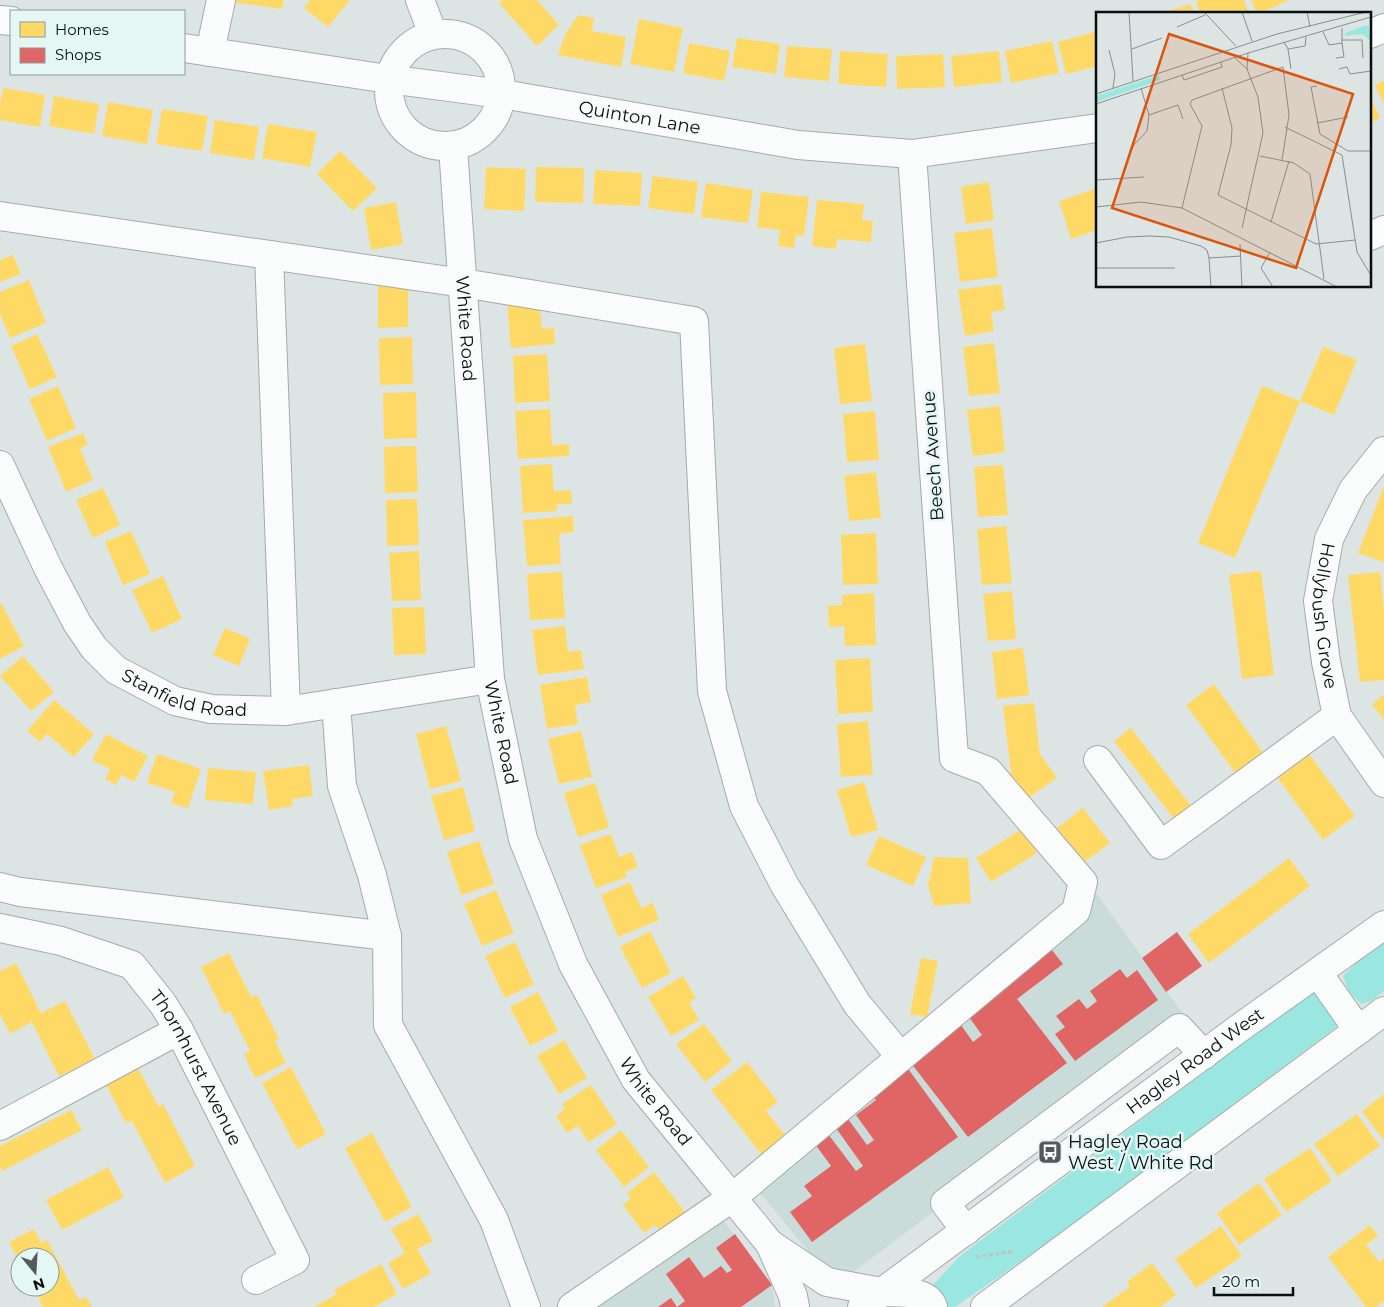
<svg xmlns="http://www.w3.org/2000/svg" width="1384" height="1307" font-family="Montserrat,sans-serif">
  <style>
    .built { fill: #cadcda }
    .green { fill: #99e7e0 }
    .homes { fill: #ffd966 }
    .shops { fill: #e06666 }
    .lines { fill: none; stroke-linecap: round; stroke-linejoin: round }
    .minor-casing { stroke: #a4abaa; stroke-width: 30 }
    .highway-casing { stroke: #a4abaa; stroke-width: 30 }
    .path { stroke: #c1c3c3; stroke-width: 3; stroke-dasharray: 4 2.5; stroke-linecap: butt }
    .minor { stroke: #fafbfb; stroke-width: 28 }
    .highway { stroke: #fafbfb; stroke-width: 28 }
    .labels { text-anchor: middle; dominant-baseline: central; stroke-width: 5; stroke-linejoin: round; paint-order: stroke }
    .street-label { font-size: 18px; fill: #090f0e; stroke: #e5f7f4 }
    .poi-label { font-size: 18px; fill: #090f0e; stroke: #e5f7f4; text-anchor: start }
    .inset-road { fill: none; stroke: #888f8e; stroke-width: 1 }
    .view { fill: #dd550c; fill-opacity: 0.15; stroke: #dd550c; stroke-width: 2.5 }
    .inset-edge { fill: none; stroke: #090f0e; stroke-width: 2.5 }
  </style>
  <rect width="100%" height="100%" fill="#dce5e4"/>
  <g class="built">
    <polygon points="1097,894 1188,1021 844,1279 828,1275 747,1177"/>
    <polygon points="711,1204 772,1285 775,1307 565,1307"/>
  </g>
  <g class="green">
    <polygon points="1384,940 1384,991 1371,1001 1361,1004 1349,992 1343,976 1365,954"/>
    <polygon points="1316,992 1338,1020 1335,1028 1064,1231 955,1307 949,1307 932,1286 960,1256 1273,1021"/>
  </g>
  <g class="homes">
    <polygon points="232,0 284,0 282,9 232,2"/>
    <polygon points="310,0 350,0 328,27 304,8"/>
    <polygon points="503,0 537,0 559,25 537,46 499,3"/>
    <polygon points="1200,0 1244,0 1249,14 1200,14 1196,2"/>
    <polygon points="1251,0 1289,0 1259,14 1257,14"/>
    <polygon points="1191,4 1194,14 1161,14 1161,13"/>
    <polygon points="578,15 594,18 592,31 626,37 621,67 558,55 565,35"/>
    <polygon points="639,19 683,28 674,72 630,64"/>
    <polygon points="1098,31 1098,66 1066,74 1058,42"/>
    <polygon points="737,38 780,44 776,74 732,67"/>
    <polygon points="1052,41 1059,73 1011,83 1005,51"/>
    <polygon points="689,43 730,51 724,81 683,73"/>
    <polygon points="787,46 832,49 829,81 784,77"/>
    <polygon points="840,51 888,54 886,87 838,84"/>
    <polygon points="999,51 1002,82 954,87 951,56"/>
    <polygon points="943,54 945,87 897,89 896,56"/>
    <polygon points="1384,81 1384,104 1375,85"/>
    <polygon points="3,88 45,95 40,127 0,120 0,104"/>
    <polygon points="54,96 99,104 94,134 49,126"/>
    <polygon points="1370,97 1380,118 1370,123"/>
    <polygon points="108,102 153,110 147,144 102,136"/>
    <polygon points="162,109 208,116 202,151 156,144"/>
    <polygon points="215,120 259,127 254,160 210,153"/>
    <polygon points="268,124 317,132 310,167 262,158"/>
    <polygon points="340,151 377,188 353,211 317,174"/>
    <polygon points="486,167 526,169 524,211 484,209"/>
    <polygon points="536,167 584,168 583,203 535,202"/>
    <polygon points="595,170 642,173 640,206 593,204"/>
    <polygon points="653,176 698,182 694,214 648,208"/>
    <polygon points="989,182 994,220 966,224 961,187"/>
    <polygon points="706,183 753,190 748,223 701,217"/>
    <polygon points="1098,188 1098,230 1071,239 1059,201"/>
    <polygon points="761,192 809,197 804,236 796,235 794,248 778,246 780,230 757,227"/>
    <polygon points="817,200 864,204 862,220 873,221 871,242 837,239 836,249 812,246"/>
    <polygon points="396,202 403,244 371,250 364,208"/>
    <polygon points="992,228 998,277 960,282 954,233"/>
    <polygon points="13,255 21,274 0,282 0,260"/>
    <polygon points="29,280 46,323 10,338 0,314 0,292"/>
    <polygon points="408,280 408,327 378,328 378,281"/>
    <polygon points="1001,284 1005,310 991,312 994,331 965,336 958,290"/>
    <polygon points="539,299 542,329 554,328 555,344 511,348 507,302"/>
    <polygon points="37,334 57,377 30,389 11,346"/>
    <polygon points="412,337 413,384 380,385 379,338"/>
    <polygon points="994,343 1000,393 969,396 963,347"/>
    <polygon points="865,344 872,401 840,404 834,348"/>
    <polygon points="1323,347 1357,360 1334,415 1300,401"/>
    <polygon points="547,354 550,401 515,403 513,356"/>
    <polygon points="58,386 76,428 47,441 29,399"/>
    <polygon points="1262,386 1300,401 1235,558 1198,543"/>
    <polygon points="416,392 417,438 384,439 383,393"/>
    <polygon points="1000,406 1005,452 973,456 967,410"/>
    <polygon points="550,409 552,445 569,444 569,456 518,459 515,411"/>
    <polygon points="875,411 879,460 847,462 843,414"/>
    <polygon points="83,433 88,445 80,448 93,480 66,492 48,447"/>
    <polygon points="416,446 418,492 385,493 384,447"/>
    <polygon points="552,464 554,491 571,490 572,504 557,504 557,511 523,513 520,466"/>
    <polygon points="1003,465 1008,515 978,517 974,467"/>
    <polygon points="876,472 881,518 849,521 844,476"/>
    <polygon points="1384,486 1384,562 1358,553"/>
    <polygon points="103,488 120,525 93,538 76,500"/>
    <polygon points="417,499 419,545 387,546 386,500"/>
    <polygon points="573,516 574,532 559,534 561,564 527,566 523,520"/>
    <polygon points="1006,526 1012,583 982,585 977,529"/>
    <polygon points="131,531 150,574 123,585 105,542"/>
    <polygon points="876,533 878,584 843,585 841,535"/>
    <polygon points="419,551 421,600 392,601 389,553"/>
    <polygon points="1261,571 1274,675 1242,679 1229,575"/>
    <polygon points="562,572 565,618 530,620 527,574"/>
    <polygon points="1380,572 1384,608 1384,680 1360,682 1348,575"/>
    <polygon points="163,576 182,619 152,633 132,590"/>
    <polygon points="1012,591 1016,639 988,641 983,594"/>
    <polygon points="874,593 876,645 845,646 844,626 829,627 828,606 842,605 842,595"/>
    <polygon points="0,603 1,603 24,646 0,659"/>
    <polygon points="424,607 426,654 394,655 392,608"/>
    <polygon points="565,626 568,652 581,650 584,669 538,675 532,630"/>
    <polygon points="225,628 250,639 239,666 213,655"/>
    <polygon points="1023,648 1029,695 997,699 992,652"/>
    <polygon points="23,656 54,692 31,711 0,676"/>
    <polygon points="870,658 873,712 838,714 835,660"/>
    <polygon points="587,677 591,702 575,705 578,724 547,729 540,685"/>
    <polygon points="1214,684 1264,754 1236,774 1186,705"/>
    <polygon points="1384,695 1384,720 1372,704"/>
    <polygon points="54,700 94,734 74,757 47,734 40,742 27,731"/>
    <polygon points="1034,703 1040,754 1057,778 1024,801 1007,776 1011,773 1003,706"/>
    <polygon points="868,721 873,775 841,777 837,724"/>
    <polygon points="446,726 461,781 430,789 416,734"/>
    <polygon points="1131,728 1191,806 1174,819 1114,741"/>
    <polygon points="581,731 592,777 559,784 548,739"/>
    <polygon points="106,734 148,756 134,782 121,775 116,785 105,779 110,769 92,760"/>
    <polygon points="157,754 201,769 188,808 171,803 175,792 147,783"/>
    <polygon points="1309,754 1355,816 1323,840 1277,777"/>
    <polygon points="309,765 313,796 292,799 293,806 269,810 263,771"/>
    <polygon points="208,768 256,772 253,804 205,800"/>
    <polygon points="864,782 878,830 851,837 837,790"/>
    <polygon points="595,783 609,827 578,837 564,793"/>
    <polygon points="463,787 475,831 444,840 431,796"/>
    <polygon points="1083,808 1110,843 1083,863 1057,828"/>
    <polygon points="1022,829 1037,853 991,882 976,858"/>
    <polygon points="611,834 619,857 632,852 638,867 625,872 627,877 596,888 580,845"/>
    <polygon points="879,836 926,857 913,886 866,865"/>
    <polygon points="479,841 494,884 461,895 447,852"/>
    <polygon points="934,857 968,858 971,903 934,906 928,885"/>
    <polygon points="1289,858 1310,886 1209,963 1188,934"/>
    <polygon points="630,882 641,908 653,903 659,920 618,937 601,895"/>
    <polygon points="496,890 514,933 482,946 464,904"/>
    <polygon points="650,931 671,973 642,988 620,947"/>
    <polygon points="515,942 534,984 505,998 485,956"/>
    <polygon points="229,953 251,997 257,995 279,1039 275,1041 286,1063 255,1078 244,1054 250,1051 230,1011 224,1014 201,967"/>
    <polygon points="921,958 938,961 927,1017 910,1014"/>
    <polygon points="16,963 41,1013 65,1001 95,1059 59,1076 32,1022 10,1034 0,1014 0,971"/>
    <polygon points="683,976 696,998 689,1003 699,1020 671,1036 648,997"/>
    <polygon points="538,992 558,1031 530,1046 510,1007"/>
    <polygon points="704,1024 732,1061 705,1082 676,1044"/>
    <polygon points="564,1040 587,1078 559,1094 537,1056"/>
    <polygon points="134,1061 159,1107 163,1104 195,1166 165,1183 132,1121 126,1123 103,1079"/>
    <polygon points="747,1062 778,1102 766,1111 789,1140 765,1159 711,1090"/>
    <polygon points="291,1067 326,1134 297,1149 262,1083"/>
    <polygon points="591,1085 617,1124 588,1142 578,1126 567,1133 556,1116 565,1109 562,1104"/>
    <polygon points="1384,1094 1384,1141 1362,1111"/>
    <polygon points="71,1110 82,1130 2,1171 0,1167 0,1146"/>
    <polygon points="1357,1114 1380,1146 1338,1176 1314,1144"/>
    <polygon points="621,1130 649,1167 624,1187 596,1150"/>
    <polygon points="372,1133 412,1207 385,1222 345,1148"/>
    <polygon points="1310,1148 1332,1181 1286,1212 1264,1179"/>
    <polygon points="108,1167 124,1197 62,1230 46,1200"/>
    <polygon points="654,1172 689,1217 664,1236 655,1225 644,1233 623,1205 631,1198 627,1193"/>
    <polygon points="1259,1183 1282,1215 1239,1245 1217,1213"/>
    <polygon points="418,1214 433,1241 417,1249 431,1273 403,1289 388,1263 405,1253 391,1229"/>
    <polygon points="1370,1225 1378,1236 1366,1245 1379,1262 1384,1258 1384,1301 1376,1307 1366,1307 1328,1257"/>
    <polygon points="1221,1226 1242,1256 1196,1288 1175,1259"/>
    <polygon points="34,1229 41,1243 47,1240 79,1300 86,1297 92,1307 43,1307 33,1287 50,1287 50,1257 20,1257 20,1263 9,1242"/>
    <polygon points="1152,1263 1176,1295 1160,1307 1102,1307 1130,1287 1127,1282"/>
    <polygon points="381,1264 397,1294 374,1307 314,1307 337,1294 334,1290"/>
  </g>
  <g class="shops">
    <polygon points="1177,932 1202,966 1166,992 1142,958"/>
    <polygon points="1051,949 1063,964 1017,999 1067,1063 968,1137 911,1063 961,1025 973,1042 982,1035 966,1013"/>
    <polygon points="1120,969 1127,978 1137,970 1158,1000 1075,1061 1055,1034 1065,1027 1056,1016 1079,999 1087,1009 1097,1001 1090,991"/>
    <polygon points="906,1066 958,1137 812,1242 790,1212 812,1196 804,1186 831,1166 815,1144 828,1134 856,1171 863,1166 836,1128 848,1119 867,1145 874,1140 856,1115 876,1100 870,1092"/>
    <polygon points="735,1234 772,1285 741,1307 658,1307 671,1298 677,1307 685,1301 666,1274 689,1257 704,1278 721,1266 727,1273 732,1270 716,1248"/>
  </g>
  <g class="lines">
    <g class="minor-casing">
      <g id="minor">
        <polyline points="420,0 433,34"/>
        <polyline points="0,20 11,21"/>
        <polyline points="1370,34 1384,28"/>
        <circle cx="445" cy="90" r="56"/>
        <path id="s1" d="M 184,48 L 388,79 L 502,94 L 798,145 L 912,154 L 1098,128"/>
        <polyline points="210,52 221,0"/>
        <path id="s2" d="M 453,147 L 490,679 L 523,839 L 573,964 L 636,1080 L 770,1244 L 793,1296 L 795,1307"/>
        <polyline points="0,216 463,283 694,321 712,691 744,806 784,884 857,1004 901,1057"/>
        <polyline points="1370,236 1384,230"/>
        <polyline points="269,255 286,711"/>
        <path id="s3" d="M 1384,451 L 1353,490 L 1329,539 L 1318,601 L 1326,662 L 1337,716 L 1384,783"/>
        <path id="s4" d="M 0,465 L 48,568 L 77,623 L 94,648 L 116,670 L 175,701 L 211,709 L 286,711 L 490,679"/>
        <polyline points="336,703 342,786 372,875 387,936 388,1025 494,1220 526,1307"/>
        <polyline points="1098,760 1161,845 1337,716"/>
        <polyline points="0,887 20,892 387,936"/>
        <path id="s5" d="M 0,928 L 61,941 L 132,965 L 163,1004 L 179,1030 L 295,1260 L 256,1280"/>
        <polyline points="0,1126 179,1030"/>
        <polyline points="966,1231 945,1203 1179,1028 1204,1055"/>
        <polyline points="770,1244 827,1282 882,1292"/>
        <polyline points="572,1307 733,1197 1076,911 1083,882 988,771 954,758 912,154"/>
      </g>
    </g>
    <g class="highway-casing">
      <g id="highway">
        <polyline points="1318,973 1358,1030"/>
        <path d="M 882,1292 C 897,1293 927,1289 933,1307"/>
        <path id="s6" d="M 862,1307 L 1238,1029 L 1384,925"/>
        <polyline points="985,1307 1384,1011"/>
      </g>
    </g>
    <polyline class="path" points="976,1257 1014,1251"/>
    <use href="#minor" class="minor"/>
    <use href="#highway" class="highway"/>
  </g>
  <defs>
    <g id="bus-square" transform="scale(1.25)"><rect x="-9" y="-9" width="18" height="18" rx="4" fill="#535a59" stroke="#e5f7f4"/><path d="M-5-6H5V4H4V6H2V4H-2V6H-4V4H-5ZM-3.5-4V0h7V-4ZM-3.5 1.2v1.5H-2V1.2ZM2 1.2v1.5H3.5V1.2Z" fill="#fff"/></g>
  </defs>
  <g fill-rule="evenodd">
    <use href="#bus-square" x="1050" y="1152"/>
  </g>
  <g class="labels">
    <g class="street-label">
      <text stroke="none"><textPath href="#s1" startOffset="461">Quinton Lane</textPath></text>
      <text stroke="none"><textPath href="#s2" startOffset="182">White Road</textPath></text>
      <text transform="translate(933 456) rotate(-94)">Beech Avenue</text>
      <text stroke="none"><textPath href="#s3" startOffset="182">Hollybush Grove</textPath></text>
      <text stroke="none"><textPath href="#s4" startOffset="311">Stanfield Road</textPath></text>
      <text stroke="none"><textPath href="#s2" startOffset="588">White Road</textPath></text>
      <text stroke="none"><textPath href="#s6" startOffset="414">Hagley Road West</textPath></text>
      <text stroke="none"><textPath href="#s5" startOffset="259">Thornhurst Avenue</textPath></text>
      <text stroke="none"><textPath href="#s2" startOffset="992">White Road</textPath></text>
    </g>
    <g class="poi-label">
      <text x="1068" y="1142">Hagley Road<tspan x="1068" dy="21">West / White Rd</tspan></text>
    </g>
  </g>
  <g transform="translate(1096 12)">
    <rect width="275" height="275" fill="#dce5e4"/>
    <path d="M 270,13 L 273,15 L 274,28 L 266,22 L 249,24 L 249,21 ZM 63,63 L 64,68 L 0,90 L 0,84 Z" fill="#99e7e0"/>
    <path class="inset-road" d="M 33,0 L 37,69M 108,0 L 140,34M 146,0 L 156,29M 211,0 L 214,15M 81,15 L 109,3M 227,20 L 233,33 L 246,31 L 246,16M 246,28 L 266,28 L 267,46M 188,30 L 192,37 L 209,34 L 210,25M 36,37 L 66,26M 192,37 L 195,57M 13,38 L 19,62 L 17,76M 139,46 L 151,57M 240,46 L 248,45 L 246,31M 243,57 L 251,55 L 254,62 L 275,59M 86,63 L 88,68 L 126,55 L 125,50M 221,74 L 215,75 L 224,122 L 252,139 L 275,139M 126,76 L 136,116 L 135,133 L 122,183 L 220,232 L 259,228M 0,82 L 181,22 L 270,0M 0,92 L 152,41 L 275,5M 53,103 L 82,93 L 87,107M 221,111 L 252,105M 189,115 L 246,143 L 261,240 L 274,262M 34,137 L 51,119 L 53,103 L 45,76M 164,144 L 198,151 L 214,162 L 228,267M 0,168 L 48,165M 0,195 L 45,190 L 86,196 L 241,275M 86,196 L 106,114 L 94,92 L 96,88 L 187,55 L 193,103 L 186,148M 175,210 L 193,149M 146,216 L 167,121 L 162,85 L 151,57 L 152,41M 0,231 L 31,225 L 54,224 L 73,225 L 105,234 L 111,238 L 113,246 L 115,275M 144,232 L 146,275M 174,240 L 165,256 L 177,275M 113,246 L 145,244M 0,256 L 79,256"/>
    <path class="view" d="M 73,22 L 257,82 L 200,256 L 16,196 Z"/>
    <rect width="275" height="275" class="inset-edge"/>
  </g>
  <rect x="10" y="10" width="175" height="65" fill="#e5f7f4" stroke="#8d9a98"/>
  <rect x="20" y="22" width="25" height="15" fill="#ffd966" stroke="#8d9a98"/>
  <text x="55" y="35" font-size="15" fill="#090f0e">Homes</text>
  <rect x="20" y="48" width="25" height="15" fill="#e06666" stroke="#8d9a98"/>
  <text x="55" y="60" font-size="15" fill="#090f0e">Shops</text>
  <g transform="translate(35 1272) rotate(162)"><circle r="24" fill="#e5f7f4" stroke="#8d9a98"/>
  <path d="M0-4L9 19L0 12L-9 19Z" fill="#535a59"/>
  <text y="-8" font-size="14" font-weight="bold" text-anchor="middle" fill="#090f0e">N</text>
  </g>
  <path d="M1214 1287v8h79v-8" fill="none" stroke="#090f0e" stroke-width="2.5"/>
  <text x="1222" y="1287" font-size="15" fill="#090f0e" stroke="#e5f7f4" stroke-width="4" paint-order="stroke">20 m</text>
</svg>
